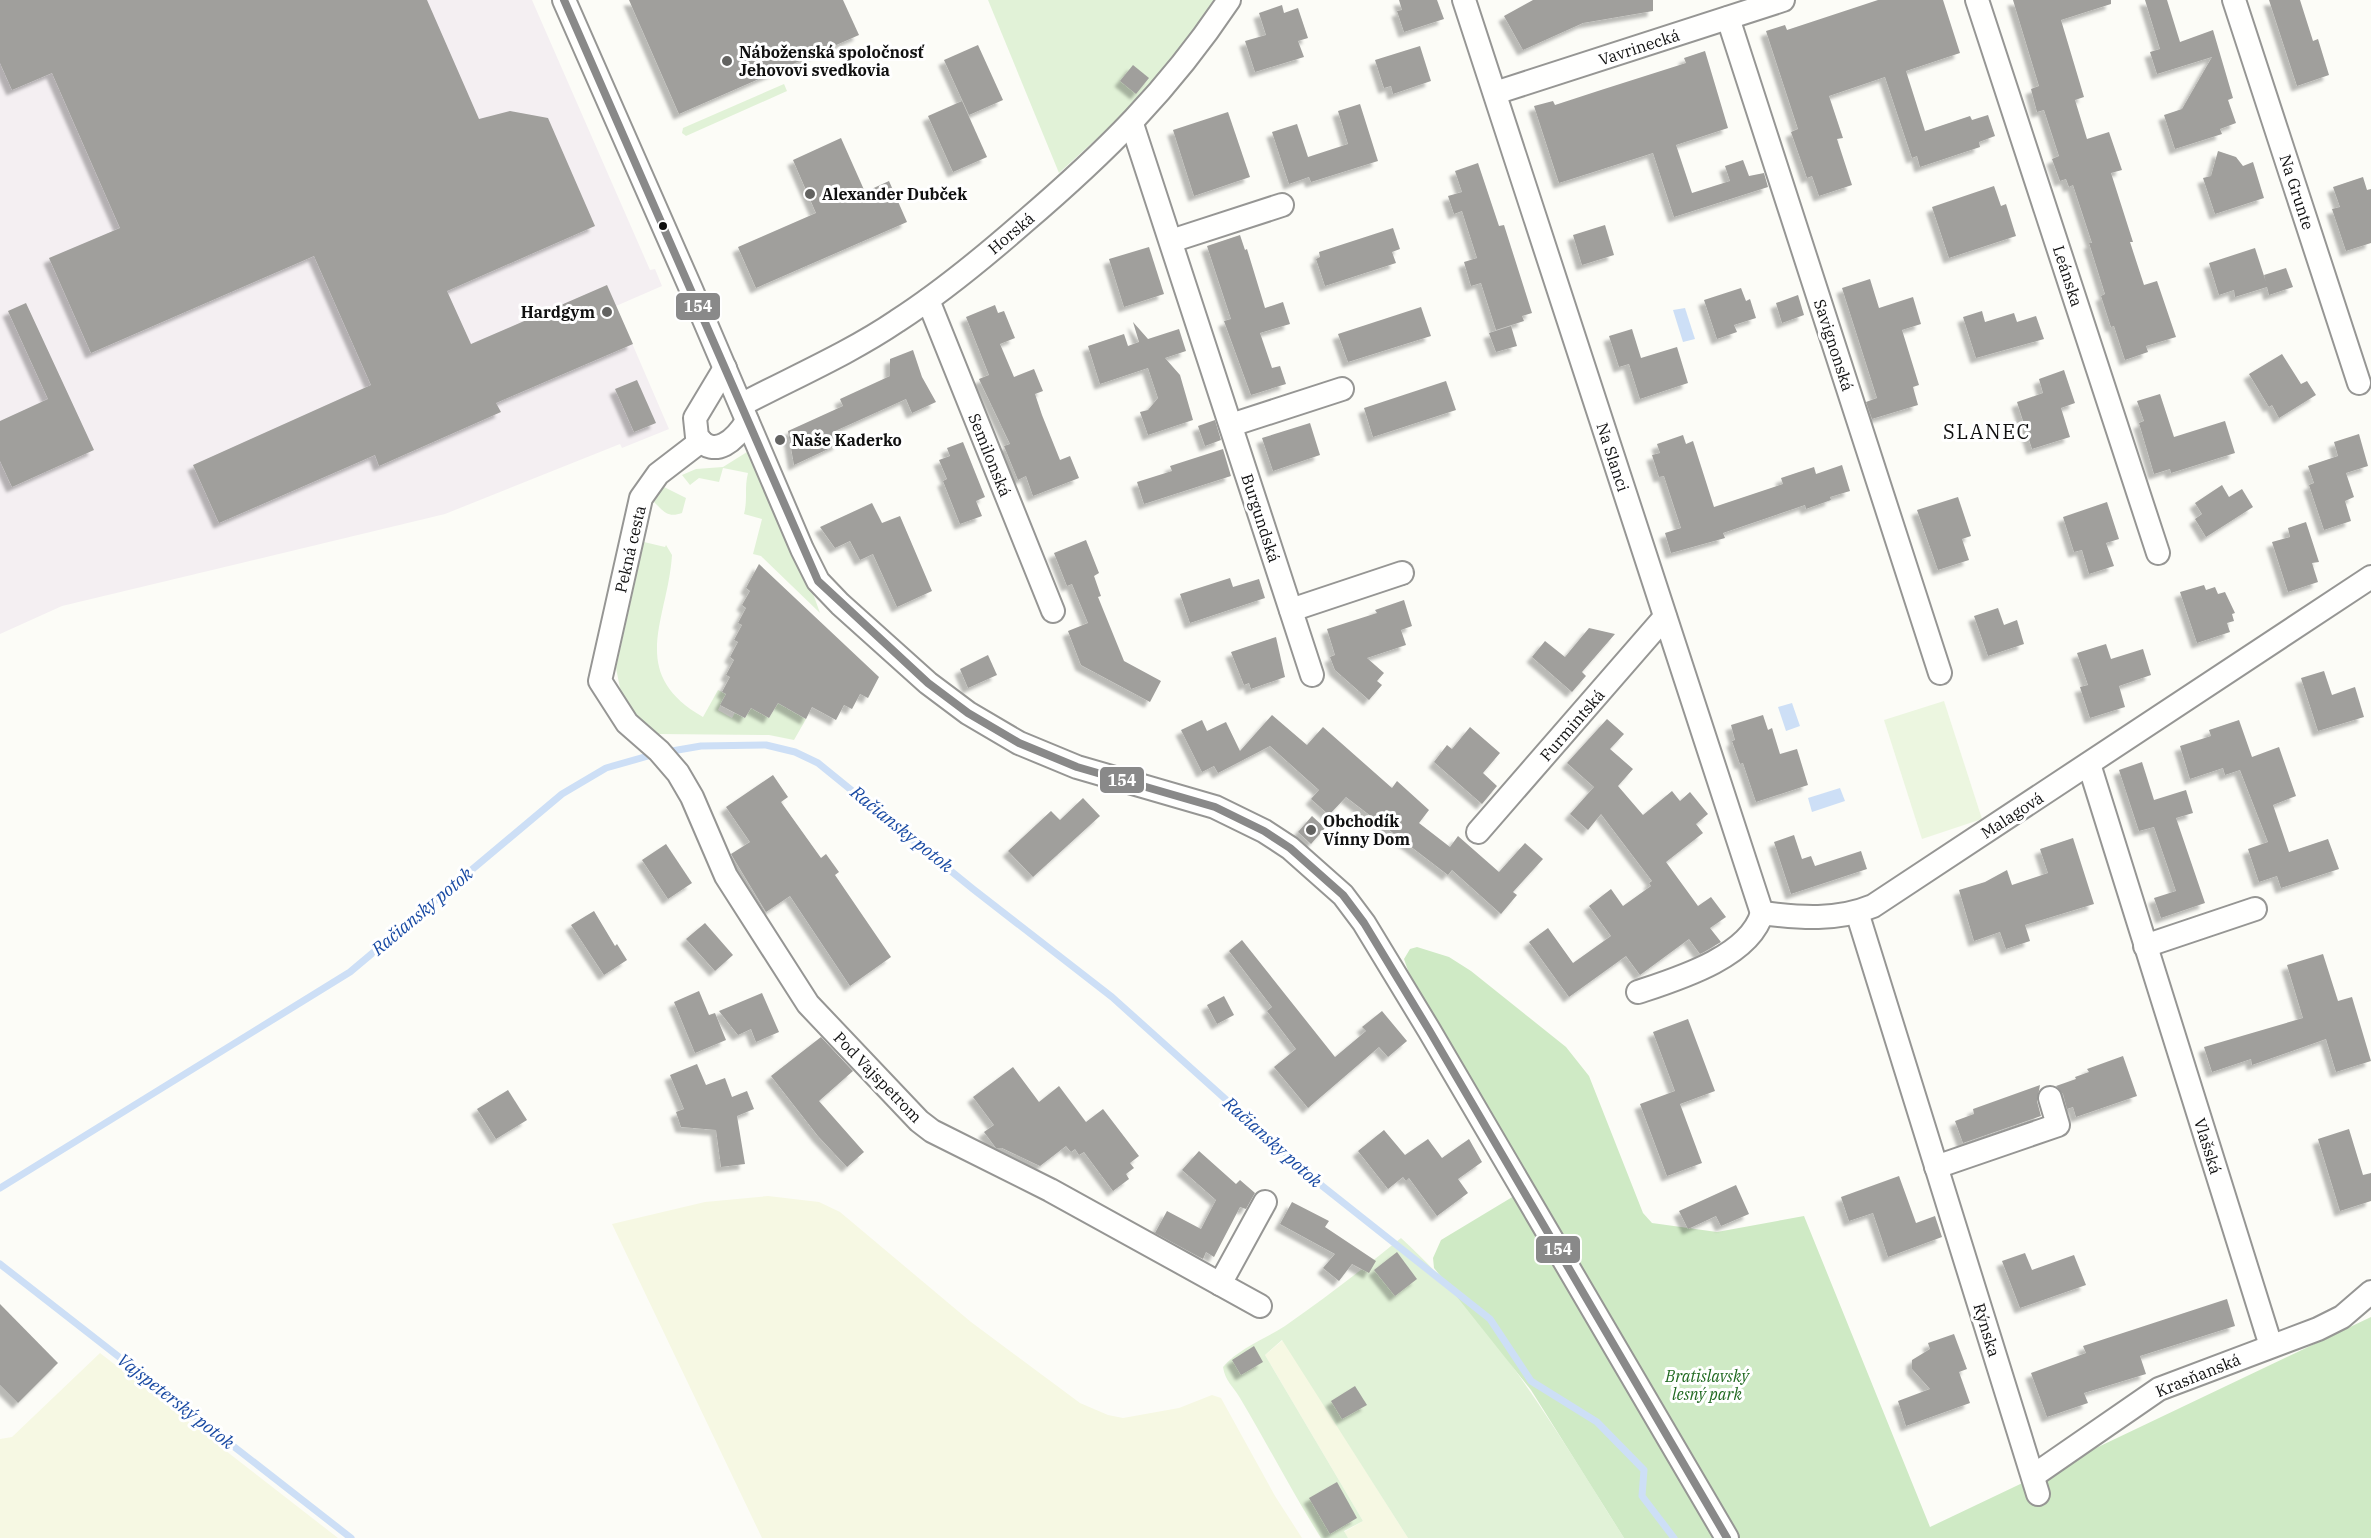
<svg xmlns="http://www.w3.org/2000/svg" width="2371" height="1538" font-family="'IBM Plex Serif',serif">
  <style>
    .industrial { fill: #f4eff2 }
    .farmland { fill: #f6f8e3 }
    .green { fill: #e1f2d7 }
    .forest { fill: #cfeac5 }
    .pitch { fill: #ecf6e0 }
    .water { fill: #cddff6 }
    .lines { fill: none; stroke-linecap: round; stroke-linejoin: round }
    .stream { stroke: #cddff6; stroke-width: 7 }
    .building { fill: #a09f9c; filter: url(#shadow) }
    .street-casing { stroke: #969694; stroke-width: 26 }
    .street { stroke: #fffffe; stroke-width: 22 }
    .bus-1-casing { stroke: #fff; stroke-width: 12 }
    .bus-1 { stroke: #898989; stroke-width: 8 }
    .poi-dot { fill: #636361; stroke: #fff; stroke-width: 2 }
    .bus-dot { fill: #101010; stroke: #fff; stroke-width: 2 }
    .labels { text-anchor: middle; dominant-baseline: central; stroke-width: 6; stroke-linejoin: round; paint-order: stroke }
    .street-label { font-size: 16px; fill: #101010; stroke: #fff }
    .poi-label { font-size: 16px; font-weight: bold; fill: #101010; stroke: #fff; text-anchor: start }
    .park-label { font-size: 16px; font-style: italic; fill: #206920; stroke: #fff }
    .water-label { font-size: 18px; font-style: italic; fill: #194aa3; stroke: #fff }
    .quarter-label { font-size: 20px; letter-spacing: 1.5px; fill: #101010; stroke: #fff }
    .line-badge { stroke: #fff; stroke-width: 2 }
    .badge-label { font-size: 16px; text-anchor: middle; font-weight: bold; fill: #fff }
  </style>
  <defs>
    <filter id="shadow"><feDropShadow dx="-5.5" dy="5.5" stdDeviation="1.5" flood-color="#0004"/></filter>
  </defs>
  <rect width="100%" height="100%" fill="#fcfcf7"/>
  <polygon class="industrial" points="0,0 532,0 650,270 655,269 662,286 616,306 669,429 622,448 620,444 445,514 62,606 0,634"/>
  <g class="farmland">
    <polygon points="768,1196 819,1202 840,1212 971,1322 1080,1403 1108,1415 1123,1418 1179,1408 1212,1395 1221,1398 1275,1496 1302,1538 762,1538 612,1224 705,1202"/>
    <polygon points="1283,1340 1408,1538 1348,1538 1344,1532 1363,1521 1265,1355"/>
    <polygon points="100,1353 338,1538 0,1538 0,1439 12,1437"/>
  </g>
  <g class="green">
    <polygon points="988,0 1217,0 1149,91 1059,173"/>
    <polygon points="784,84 787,91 686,136 682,133 683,128"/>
    <path d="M 747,452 L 799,568 L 811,588 L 820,613 L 761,556 L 753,554 L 762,519 L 744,514 C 748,498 744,488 748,473 L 723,468 L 719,482 L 699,478 L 690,485 L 682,475 L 696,469 L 723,467 Z"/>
    <path d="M 664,487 L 686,498 L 682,513 C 668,518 664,512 654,502 Z"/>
    <path d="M 644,542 L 665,547 L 666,545 L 672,555 C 668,620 626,673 703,717 L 718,690 L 726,694 L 718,710 L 732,718 L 735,713 L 745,718 L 751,708 L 769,718 L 778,703 L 806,719 L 794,740 L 769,735 L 657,734 L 634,715 L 622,698 L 616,668 Z"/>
    <path d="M 1401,1238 C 1493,1322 1558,1433 1624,1538 L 1408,1538 L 1282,1340 L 1265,1355 L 1363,1521 L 1344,1531 L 1348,1538 L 1321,1538 C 1292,1492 1268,1445 1240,1398 C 1233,1386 1225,1381 1223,1367 C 1239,1348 1265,1339 1285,1326 C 1325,1298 1363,1269 1401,1238 Z"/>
  </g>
  <polygon class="forest" points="1417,947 1449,957 1471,971 1566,1047 1589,1076 1643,1213 1652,1223 1717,1232 1804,1216 1930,1527 2371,1317 2371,1538 1624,1538 1531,1390 1434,1268 1433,1258 1441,1240 1514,1196 1516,1160 1490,1110 1414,988 1404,959 1410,949"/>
  <polygon class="pitch" points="1944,701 1982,819 1922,839 1884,720"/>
  <g class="water">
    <polygon points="1685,308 1695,339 1683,342 1673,310"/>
    <polygon points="1792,703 1800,726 1786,731 1778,707"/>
    <polygon points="1840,788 1845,801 1812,812 1808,798"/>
  </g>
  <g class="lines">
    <g class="stream">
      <polyline points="666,752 701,746 766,745 795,752 818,763 973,889 1112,997 1321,1185 1490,1319 1531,1381 1597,1422 1644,1470 1642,1496 1674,1538"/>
      <polyline points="0,1188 350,972 562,794 606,768 655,754"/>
      <polyline points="0,1264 351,1538"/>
    </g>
  </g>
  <g class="building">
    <polygon points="0,0 427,0 479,119 510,111 548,118 595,226 447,291 471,344 607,285 633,344 496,403 501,412 379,466 375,455 219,523 193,465 371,385 314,256 91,353 49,258 120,228 52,73 12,90 0,63"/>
    <polygon points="629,0 843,0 859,35 679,114"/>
    <polygon points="1399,0 1437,0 1444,19 1404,32 1397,11 1402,10"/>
    <polygon points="1533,0 1653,0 1653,11 1583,23 1523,50 1504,16"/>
    <polygon points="1878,0 1943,0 1960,53 1906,71 1925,131 1970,116 1972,120 1988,115 1995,136 1979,142 1980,147 1920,167 1917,156 1912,158 1885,77 1829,96 1843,138 1837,139 1852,185 1819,196 1812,176 1807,178 1791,132 1798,129 1766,31 1785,25 1787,30"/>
    <polygon points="2013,0 2111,0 2111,4 2061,20 2084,97 2075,100 2087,139 2109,132 2122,170 2111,173 2133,242 2130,242 2144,285 2157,281 2176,337 2146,346 2148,352 2125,360 2114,326 2111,327 2101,296 2105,294 2089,243 2092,243 2073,185 2069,187 2066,179 2060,181 2052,159 2059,156 2044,110 2037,112 2031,89 2039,86"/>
    <polygon points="2145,0 2167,0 2180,42 2213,30 2233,98 2228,100 2236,123 2220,129 2222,134 2175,149 2164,115 2182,109 2212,57 2157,74 2150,52 2160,49"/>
    <polygon points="2269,0 2300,0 2313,41 2318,39 2329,75 2297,86"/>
    <polygon points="1282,5 1284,13 1298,8 1308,38 1298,41 1304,57 1255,72 1245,41 1266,35 1259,13"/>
    <polygon points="978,45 1003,100 969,115 944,60"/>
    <polygon points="1420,46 1431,81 1393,94 1391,86 1384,88 1375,60"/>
    <polygon points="1705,51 1728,128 1676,145 1692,193 1730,181 1725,166 1743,160 1749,176 1764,173 1768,187 1674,217 1653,153 1559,183 1534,106 1553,101 1555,105 1601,90 1686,63 1684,58"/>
    <polygon points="1133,65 1149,78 1136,94 1120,81"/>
    <polygon points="962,101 987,157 953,172 928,116"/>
    <polygon points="1360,104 1378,161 1311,182 1309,177 1289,184 1272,132 1297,124 1308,157 1348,144 1338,111"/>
    <polygon points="1228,112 1250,177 1194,196 1173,130"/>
    <polygon points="841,138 865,192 889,181 907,222 756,288 738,247 816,213 793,160"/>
    <polygon points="2218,151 2236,157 2243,166 2253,162 2264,198 2215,214 2203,178 2211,176"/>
    <polygon points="1478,163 1499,226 1504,225 1532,313 1522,316 1524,321 1496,330 1481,283 1471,286 1464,262 1477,258 1462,211 1454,214 1448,196 1462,192 1455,171"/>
    <polygon points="2363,177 2367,190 2371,189 2371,243 2346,251 2332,209 2340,207 2333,187"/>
    <polygon points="1994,186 2001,206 2006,204 2016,236 1949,258 1932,207"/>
    <polygon points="1605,225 1614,255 1582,265 1573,235"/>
    <polygon points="1393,228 1400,249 1392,252 1396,263 1325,286 1316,259 1320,257 1319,252"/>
    <polygon points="1240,235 1245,250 1247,249 1265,308 1283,302 1290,324 1260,333 1272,368 1280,366 1286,384 1251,395 1224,321 1231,319 1207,246"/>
    <polygon points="1149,247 1164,294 1124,307 1109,259"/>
    <polygon points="2255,248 2266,282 2264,275 2286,268 2293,287 2269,295 2267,287 2235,297 2234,290 2219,295 2209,263"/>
    <polygon points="1870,279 1879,308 1913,297 1921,324 1902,330 1919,385 1913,387 1918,405 1872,419 1866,402 1877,398 1842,288"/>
    <polygon points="1741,288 1746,301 1750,299 1756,318 1734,325 1737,332 1717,339 1704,300"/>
    <polygon points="1798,295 1804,315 1782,323 1776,303"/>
    <polygon points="26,303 94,450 12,487 0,461 0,421 48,399 8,311"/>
    <polygon points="995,305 998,313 1004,311 1015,338 1000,344 1014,377 1034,369 1043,391 1035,394 1042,415 1060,460 1070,456 1079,478 1033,496 1026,476 1018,480 1004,446 1010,444 979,379 989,375 966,317"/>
    <polygon points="1421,307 1431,336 1348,362 1338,334"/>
    <polygon points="1982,311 1985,322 2014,313 2017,322 2036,316 2044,339 1976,358 1963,317"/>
    <polygon points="1133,322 1148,339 1179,329 1186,351 1165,358 1180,375 1193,420 1148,435 1140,412 1148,410 1158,398 1148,368 1100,384 1088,346 1124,334 1128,346 1139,342"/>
    <polygon points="1511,326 1517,346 1496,352 1489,333"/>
    <polygon points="1632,329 1641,358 1677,347 1688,383 1640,399 1629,364 1619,367 1609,336"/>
    <polygon points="913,350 922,377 936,402 912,413 906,399 833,432 839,444 794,465 788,431 843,406 840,399 890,376 890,359"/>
    <polygon points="2282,354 2301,384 2307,381 2316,395 2279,418 2272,405 2269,407 2249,374"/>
    <polygon points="2064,370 2075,403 2061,408 2070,437 2032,449 2017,402 2043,393 2039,379"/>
    <polygon points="637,380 656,423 634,432 615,389"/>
    <polygon points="1446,381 1456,410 1373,437 1364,408"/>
    <polygon points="2160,394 2174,437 2225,421 2235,453 2171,473 2170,469 2154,474 2139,423 2144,421 2137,401"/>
    <polygon points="1215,420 1221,440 1205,446 1198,426"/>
    <polygon points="1310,423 1320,455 1273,471 1262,438"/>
    <polygon points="2359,434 2368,466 2346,473 2354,497 2345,501 2351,521 2324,530 2309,485 2314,483 2308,466 2338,456 2334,442"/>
    <polygon points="1683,435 1686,444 1693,441 1714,507 1783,484 1781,478 1814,467 1816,474 1842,465 1850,491 1830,497 1831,500 1806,509 1805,505 1723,533 1725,538 1671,553 1665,533 1681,528 1664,476 1659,477 1652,455 1660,453 1657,444"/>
    <polygon points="963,442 985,497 976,501 982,516 960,524 943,481 947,479 939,460 950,456 947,448"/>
    <polygon points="1223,449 1231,476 1144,504 1137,482 1172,471 1170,466"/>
    <polygon points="2222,485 2229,497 2242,489 2253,507 2206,537 2195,519 2202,514 2195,503"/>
    <polygon points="1958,497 1971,536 1962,539 1969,560 1938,570 1917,510"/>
    <polygon points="2107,502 2119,539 2106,543 2114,566 2089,574 2082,550 2074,552 2063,517"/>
    <polygon points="872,503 882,523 900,516 932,591 897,607 873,554 860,560 850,541 835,548 820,527"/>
    <polygon points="2306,522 2319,562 2312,563 2318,582 2288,592 2272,542 2290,537 2288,528"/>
    <polygon points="1086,540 1099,573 1094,576 1101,596 1098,597 1124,661 1161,681 1150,702 1081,665 1068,631 1088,623 1072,584 1067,586 1054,553"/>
    <polygon points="759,564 879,677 868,698 860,694 852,709 844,705 836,720 812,707 806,719 778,703 769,718 751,708 745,718 720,705 726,694 722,692 730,677 726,675 734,660 730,657 738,642 734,640 742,625 738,623 746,608 742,605 750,591 746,588"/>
    <polygon points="1230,578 1233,587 1259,579 1265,598 1190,623 1180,594"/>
    <polygon points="2204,585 2206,590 2215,587 2218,594 2225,592 2235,613 2232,614 2234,621 2227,623 2230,632 2197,643 2180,592"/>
    <polygon points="1404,600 1412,626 1401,630 1406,645 1367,658 1384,673 1377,681 1382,685 1369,700 1335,670 1330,657 1335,655 1327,629 1377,613 1375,610"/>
    <polygon points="1998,608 2004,625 2017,620 2024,644 1988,656 1974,616"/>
    <polygon points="1589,628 1615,634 1582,672 1586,676 1572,692 1532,657 1545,641 1565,657"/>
    <polygon points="1276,637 1285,677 1251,689 1249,683 1244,685 1231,652"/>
    <polygon points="2106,644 2111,659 2143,649 2151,675 2119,686 2125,707 2090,718 2080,687 2088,685 2077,653"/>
    <polygon points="988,655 997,675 968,688 960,669"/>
    <polygon points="2324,671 2332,695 2355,687 2364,717 2318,731 2301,678"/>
    <polygon points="1272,715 1307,745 1323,727 1392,788 1397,781 1429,810 1419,823 1450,847 1458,836 1499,872 1525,843 1543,859 1513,892 1517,895 1501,914 1452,870 1448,875 1346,797 1329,815 1311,799 1319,790 1270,746 1218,773 1214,766 1202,772 1181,730 1202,720 1207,731 1226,722 1240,751"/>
    <polygon points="1763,715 1768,730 1772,728 1780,754 1797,749 1808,785 1756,802 1743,763 1740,764 1732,741 1735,740 1731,725"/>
    <polygon points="1607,719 1624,734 1610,749 1633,769 1618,786 1643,815 1672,791 1680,801 1690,792 1708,814 1696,824 1703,833 1666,862 1698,906 1711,897 1726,917 1710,928 1721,942 1704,952 1700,954 1689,939 1640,975 1626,956 1569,997 1529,942 1548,928 1573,963 1611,936 1589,906 1611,889 1623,906 1651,886 1649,883 1652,881 1601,814 1588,830 1570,814 1594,787 1567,763"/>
    <polygon points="2239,720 2252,757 2279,747 2296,796 2273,805 2289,852 2328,839 2339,869 2281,888 2277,876 2259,882 2248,849 2268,842 2240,770 2225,775 2223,768 2190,779 2180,746 2211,736 2209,730"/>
    <polygon points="1470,727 1500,753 1483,773 1497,786 1482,804 1434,762 1447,745 1452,749"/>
    <polygon points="2142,762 2154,800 2186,790 2193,813 2176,818 2205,903 2161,918 2154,898 2176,891 2154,827 2139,831 2119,770"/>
    <polygon points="773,775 788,797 781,802 821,858 826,854 839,872 835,875 891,957 850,986 790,896 766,912 731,854 750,842 726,807"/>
    <polygon points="1083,798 1100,816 1033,877 1008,851 1051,811 1060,820"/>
    <polygon points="1312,816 1325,828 1311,844 1298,832"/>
    <polygon points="1794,835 1802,859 1811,856 1815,866 1861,851 1867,869 1791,894 1774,842"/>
    <polygon points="2073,838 2094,904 2025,925 2030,941 2006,949 2000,932 1974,941 1959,890 1985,882 2007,870 2012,885 2048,873 2040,849"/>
    <polygon points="666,844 692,883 668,899 642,860"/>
    <polygon points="594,911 615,946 617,944 627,960 604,975 571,925"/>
    <polygon points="705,923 733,955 715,971 686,939"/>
    <polygon points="1242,940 1335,1057 1366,1031 1362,1027 1382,1011 1407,1041 1388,1057 1379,1047 1308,1108 1274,1067 1296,1049 1267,1011 1272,1007 1229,951"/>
    <polygon points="2323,954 2338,1001 2352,997 2371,1061 2336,1072 2326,1039 2252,1065 2251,1059 2212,1072 2204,1047 2303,1018 2287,965"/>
    <polygon points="699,991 709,1015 715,1013 726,1040 695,1053 674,1002"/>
    <polygon points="762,993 779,1032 756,1042 751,1029 738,1035 719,1011"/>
    <polygon points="1224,996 1234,1015 1217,1024 1207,1005"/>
    <polygon points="1688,1019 1715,1091 1680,1104 1702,1163 1667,1176 1640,1104 1675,1091 1653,1032"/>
    <polygon points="821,1037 853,1071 819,1101 864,1152 847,1167 818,1136 771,1076"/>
    <polygon points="2123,1056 2137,1096 2076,1117 2073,1107 2067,1109 2063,1094 2056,1086 2076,1079 2075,1077 2089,1072 2087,1069"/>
    <polygon points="697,1064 706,1085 725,1078 732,1097 747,1091 754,1109 737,1116 745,1164 721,1167 716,1130 681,1127 676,1112 684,1109 670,1075"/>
    <polygon points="1013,1067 1039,1102 1059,1086 1086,1122 1103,1109 1139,1156 1130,1163 1134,1168 1126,1174 1129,1179 1113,1191 1084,1152 1079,1155 1075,1149 1071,1152 1066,1146 1040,1166 1002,1148 996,1148 984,1132 994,1125 973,1097"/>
    <polygon points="2040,1085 2037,1101 2041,1116 1963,1143 1955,1121 1974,1114 1973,1109"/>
    <polygon points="508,1090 527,1120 496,1139 477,1109"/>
    <polygon points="2349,1129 2363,1175 2371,1173 2371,1201 2340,1211 2318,1139"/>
    <polygon points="1384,1130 1405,1155 1428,1139 1442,1158 1469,1139 1482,1162 1458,1179 1468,1193 1437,1216 1409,1178 1406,1181 1403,1177 1388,1189 1358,1151"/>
    <polygon points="1199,1151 1236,1184 1240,1180 1255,1193 1246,1209 1240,1207 1214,1257 1206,1252 1203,1259 1155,1233 1167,1211 1201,1229 1216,1200 1182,1170"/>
    <polygon points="1899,1176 1916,1223 1935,1216 1942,1237 1888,1257 1873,1213 1849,1221 1841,1197"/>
    <polygon points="1736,1185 1749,1214 1721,1226 1716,1216 1688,1229 1679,1211"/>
    <polygon points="1292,1202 1329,1221 1325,1227 1376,1261 1369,1273 1352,1264 1339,1281 1323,1268 1335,1254 1280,1224"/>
    <polygon points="1397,1252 1417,1279 1395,1296 1374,1270"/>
    <polygon points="2025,1253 2032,1270 2074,1255 2086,1285 2020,1308 2002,1261"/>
    <polygon points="2227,1299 2235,1326 2140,1356 2146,1374 2084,1393 2088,1403 2047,1417 2031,1373 2086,1353 2083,1346"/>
    <polygon points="0,1304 58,1363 18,1403 0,1385"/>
    <polygon points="1954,1334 1967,1369 1959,1372 1970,1403 1906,1426 1898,1401 1930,1389 1912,1369 1912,1360 1930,1349 1928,1343"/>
    <polygon points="1254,1346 1263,1362 1241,1375 1232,1360"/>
    <polygon points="1355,1386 1367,1405 1342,1419 1331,1401"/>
    <polygon points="1337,1482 1357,1518 1330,1534 1309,1498"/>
  </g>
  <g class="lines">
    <g class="street-casing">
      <g id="street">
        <polyline points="564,0 691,289 802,549 818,581 840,604 928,683 968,713 1019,743 1077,767 1215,807 1264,831 1290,848 1343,895 1364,923 1429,1030 1727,1538"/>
        <polyline points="1464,0 1762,913"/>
        <polyline points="1977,0 2158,553"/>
        <polyline points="2234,0 2359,383"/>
        <polyline points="1728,18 1940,673"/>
        <polyline points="1495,93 1783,0"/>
        <polyline points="1132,124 1312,675"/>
        <polyline points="1171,241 1282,205"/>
        <polyline points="928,300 1053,611"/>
        <path d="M 725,368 L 695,418 L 697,437 C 715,460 736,439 747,421"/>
        <path d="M 741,405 C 792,378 850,353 897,321 C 942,292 983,258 1023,223 C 1105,153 1169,90 1229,0"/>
        <polyline points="1231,425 1342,389"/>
        <polyline points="701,441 658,474 641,498 600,681 627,723 659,751 678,773 692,797 726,876 808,1004 919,1121 932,1131 1050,1190 1260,1306"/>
        <polyline points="1291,610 1402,573"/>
        <polyline points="2089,764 2271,1346"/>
        <polyline points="1478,832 1665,617"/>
        <polyline points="1857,912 2038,1494"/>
        <polyline points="2145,946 2255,909"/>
        <path d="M 1638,992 C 1677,979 1750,957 1762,913 C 1800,918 1837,921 1873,906 L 2371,577"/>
        <polyline points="1936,1167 2058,1125 2050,1098"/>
        <polyline points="1220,1284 1265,1202"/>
        <polyline points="2033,1476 2159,1389 2318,1329 2342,1317 2371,1292"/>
      </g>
    </g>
    <use href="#street" class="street"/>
    <g class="bus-1-casing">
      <polyline id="bus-1" points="564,0 818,581 928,683 968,713 1019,743 1077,767 1215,807 1264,831 1290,848 1343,895 1364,923 1429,1030 1727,1538"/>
    </g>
    <use href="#bus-1" class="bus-1"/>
  </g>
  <g class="poi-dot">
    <circle cx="727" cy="61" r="6"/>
    <circle cx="810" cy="194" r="6"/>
    <circle cx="607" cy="312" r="6"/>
    <circle cx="780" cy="440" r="6"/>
    <circle cx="1311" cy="830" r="6"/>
  </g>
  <circle class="bus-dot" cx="663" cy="226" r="5"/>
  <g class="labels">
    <g class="street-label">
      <text transform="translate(1639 47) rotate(-18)">Vavrinecká</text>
      <text transform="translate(2297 192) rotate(72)">Na Grunte</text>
      <text transform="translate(1011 233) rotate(-40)">Horská</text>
      <text transform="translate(2068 276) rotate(72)">Leánska</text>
      <text transform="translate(1834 345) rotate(72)">Savignonská</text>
      <text transform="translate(990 455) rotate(68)">Semilonská</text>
      <text transform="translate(1613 457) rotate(72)">Na Slanci</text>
      <text transform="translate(1261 518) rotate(72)">Burgundská</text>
      <text transform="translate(630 549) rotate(-77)">Pekná cesta</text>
      <text transform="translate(1572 725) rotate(-49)">Furmintská</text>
      <text transform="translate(2012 815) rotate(-33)">Malagová</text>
      <text transform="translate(878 1077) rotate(46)">Pod Vajspetrom</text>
      <text transform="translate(2208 1146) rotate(73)">Vlašská</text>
      <text transform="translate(1987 1330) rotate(73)">Rýnska</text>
      <text transform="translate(2198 1375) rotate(-22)">Krasňanská</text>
    </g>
    <g class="poi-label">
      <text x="739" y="52">Náboženská spoločnosť<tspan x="739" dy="18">Jehovovi svedkovia</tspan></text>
      <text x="822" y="194">Alexander Dubček</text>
      <text x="595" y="312" text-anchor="end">Hardgym</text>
      <text x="792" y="440">Naše Kaderko</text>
      <text x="1323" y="821">Obchodík<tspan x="1323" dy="18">Vínny Dom</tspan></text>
    </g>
    <g class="park-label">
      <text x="1707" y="1376">Bratislavský<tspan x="1707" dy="18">lesný park</tspan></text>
    </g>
    <g class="water-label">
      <text transform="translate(902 829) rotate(39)">Račiansky potok</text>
      <text transform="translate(422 911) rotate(-40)">Račiansky potok</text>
      <text transform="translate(1273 1142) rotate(42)">Račiansky potok</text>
      <text transform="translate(176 1401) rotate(38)">Vajspeterský potok</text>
    </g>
    <g class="quarter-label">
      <text x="1987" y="431">SLANEC</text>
    </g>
  </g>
  <g class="line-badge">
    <rect x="675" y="292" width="46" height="29" rx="6" fill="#898989"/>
    <rect x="1099" y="766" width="46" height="28" rx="6" fill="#898989"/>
    <rect x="1535" y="1235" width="46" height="29" rx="6" fill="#898989"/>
  </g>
  <g class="badge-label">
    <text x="698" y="312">154</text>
    <text x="1122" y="786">154</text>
    <text x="1558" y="1255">154</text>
  </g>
</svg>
